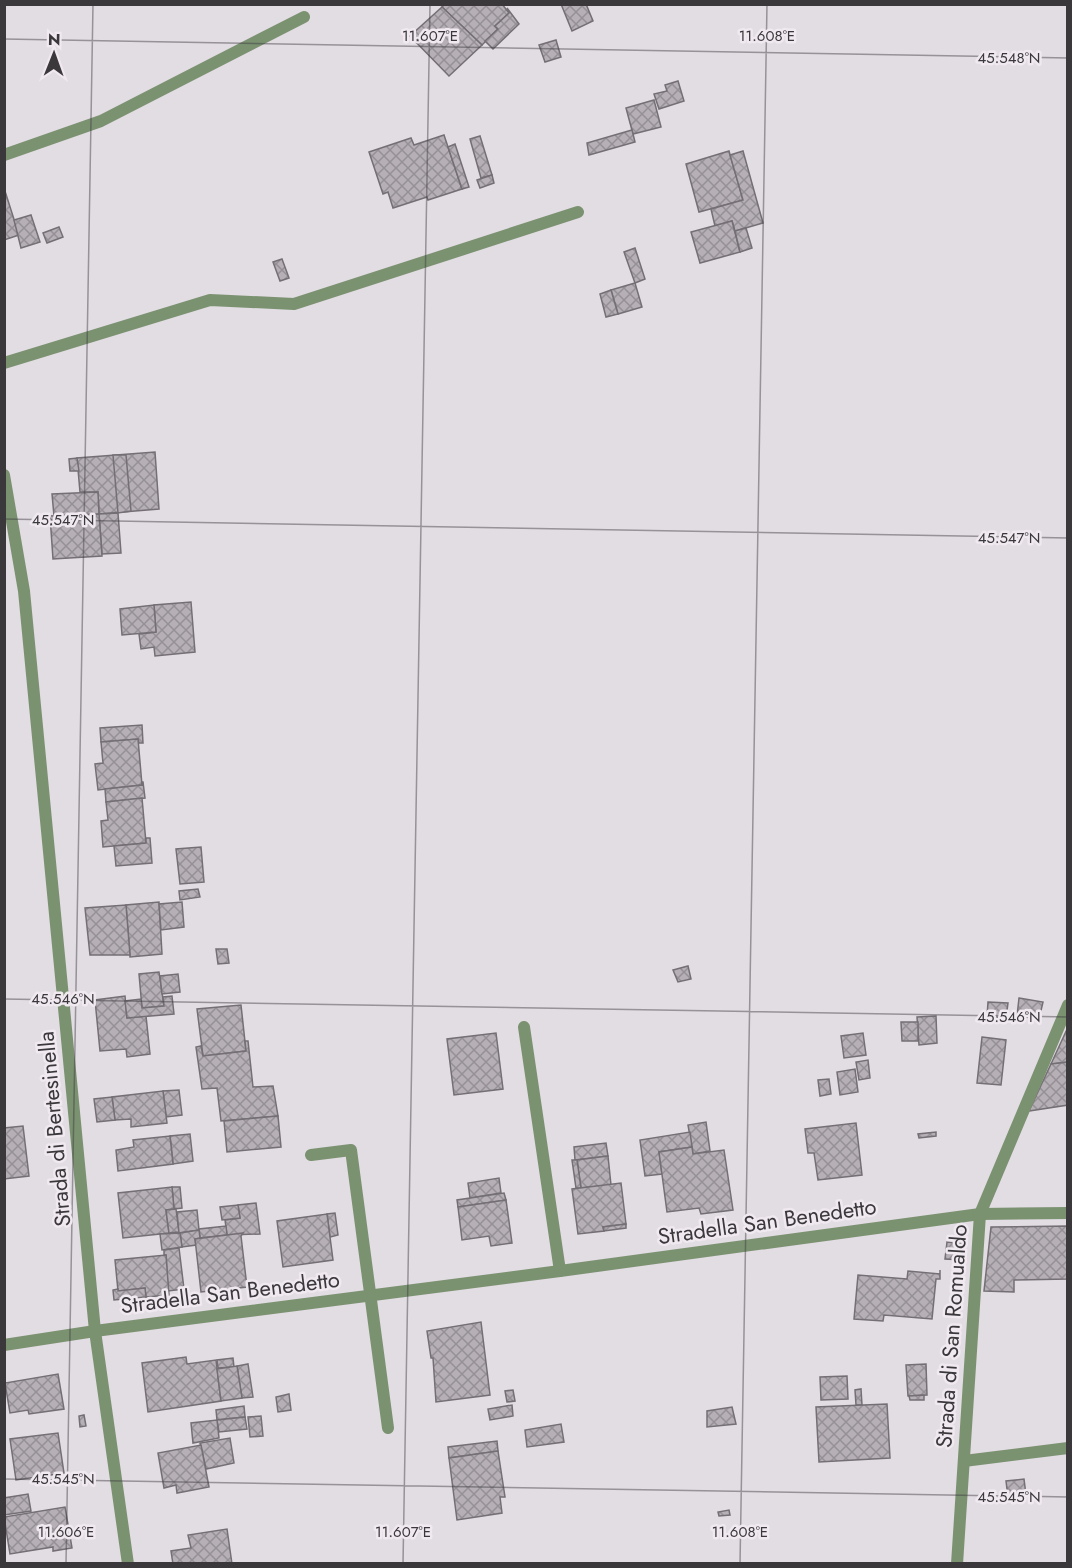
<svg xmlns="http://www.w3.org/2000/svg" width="1072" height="1568" font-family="Jost,sans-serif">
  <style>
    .building { fill: url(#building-cross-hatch); stroke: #746f74; stroke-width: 1.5 }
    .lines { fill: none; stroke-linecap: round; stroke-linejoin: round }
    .service { stroke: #7b9271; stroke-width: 12 }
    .minor { stroke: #7b9271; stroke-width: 12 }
    .tertiary { stroke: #7b9271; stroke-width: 12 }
    .ticks { fill: none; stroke: #3a383b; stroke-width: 1.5; stroke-opacity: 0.45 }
    .labels { text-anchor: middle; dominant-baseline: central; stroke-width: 5; stroke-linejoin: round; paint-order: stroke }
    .street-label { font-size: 22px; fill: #3a383b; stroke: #f0e9f0 }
    .ticks-label { font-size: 15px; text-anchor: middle; fill: #3a383b; stroke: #f0e9f0; stroke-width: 5; stroke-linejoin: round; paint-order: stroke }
  </style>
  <defs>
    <pattern id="building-cross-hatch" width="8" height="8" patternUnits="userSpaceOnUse" patternTransform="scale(1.5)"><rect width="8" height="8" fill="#b6b0b6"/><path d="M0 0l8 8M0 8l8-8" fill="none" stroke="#959095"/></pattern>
  </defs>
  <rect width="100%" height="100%" fill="#e2dce3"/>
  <g class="building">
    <polygon points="445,4 502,4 509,13 495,26 498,29 482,45 442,7"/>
    <polygon points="561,4 586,4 593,21 572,31"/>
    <polygon points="442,7 482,45 449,76 410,36"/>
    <polygon points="507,8 519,24 493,49 485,41 498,29 495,26 509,13"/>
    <polygon points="556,40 561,57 545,62 539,45"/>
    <polygon points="678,81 684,101 659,109 654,94 667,91 665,85"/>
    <polygon points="654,100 661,127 633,134 626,108"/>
    <polygon points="632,130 635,142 589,155 587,143"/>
    <polygon points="444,135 462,189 428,200 427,197 393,208 388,192 383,194 369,152 411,138 414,145"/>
    <polygon points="480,136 492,175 481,178 470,139"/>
    <polygon points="455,144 469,187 462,189 448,147"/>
    <polygon points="729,151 743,200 699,212 686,164"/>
    <polygon points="743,151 763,223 735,231 732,221 715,226 711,209 743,200 730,155"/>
    <polygon points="492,175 494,183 480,188 477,180"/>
    <polygon points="4,188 19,235 4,240"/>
    <polygon points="31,215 40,242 21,248 14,220"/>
    <polygon points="732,221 740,252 700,263 691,232"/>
    <polygon points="59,227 63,237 47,243 43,233"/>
    <polygon points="746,228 752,248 740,252 735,231"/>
    <polygon points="635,248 645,279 635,283 624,252"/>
    <polygon points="282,259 289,278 280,281 273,262"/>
    <polygon points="635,283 642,307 618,314 611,290"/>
    <polygon points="611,290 618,314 606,317 600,294"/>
    <polygon points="155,452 159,509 99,514 98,492 80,492 77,458"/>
    <polygon points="113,455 126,455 131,511 118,513"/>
    <polygon points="77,458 79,471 70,471 69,459"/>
    <polygon points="98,492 99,514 54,516 52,494"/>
    <polygon points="118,513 121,553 102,554 99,514"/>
    <polygon points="99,514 102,556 53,559 50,516"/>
    <polygon points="191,602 195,652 155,656 154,647 141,649 139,634 156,632 154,605"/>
    <polygon points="154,605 156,632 122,635 120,609"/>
    <polygon points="142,725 143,743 139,743 138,739 101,742 100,728"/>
    <polygon points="138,739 142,785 98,790 95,764 103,763 101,742"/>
    <polygon points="142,782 143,782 145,798 106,802 105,789 142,785"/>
    <polygon points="142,798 146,843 103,847 101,821 108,820 106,802"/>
    <polygon points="146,838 150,838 152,863 116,866 114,846 146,843"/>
    <polygon points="201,847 204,882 180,884 176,849"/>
    <polygon points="198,889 200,897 180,900 179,891"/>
    <polygon points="159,902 162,954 130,957 126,905"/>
    <polygon points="182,902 184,927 161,930 159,904"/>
    <polygon points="126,905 130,955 90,955 85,908"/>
    <polygon points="216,949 227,949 229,963 218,964"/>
    <polygon points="688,966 691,979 678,982 673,970"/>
    <polygon points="159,972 164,1006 142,1008 139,974"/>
    <polygon points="178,974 180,992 162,994 160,976"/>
    <polygon points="125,996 127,1018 146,1016 150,1054 127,1057 126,1049 100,1051 95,1000"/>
    <polygon points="172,996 174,1014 127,1018 125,1001 141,999 142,1008 164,1006 163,997"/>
    <polygon points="1019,998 1043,1002 1039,1019 1017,1016"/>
    <polygon points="988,1002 1008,1003 1006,1018 987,1017"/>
    <polygon points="241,1005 246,1051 203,1056 197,1009"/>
    <polygon points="936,1016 937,1043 919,1045 917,1017"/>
    <polygon points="901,1022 918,1022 918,1041 902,1041"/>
    <polygon points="1068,1027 1068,1062 1051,1064"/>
    <polygon points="496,1033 503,1089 454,1095 447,1039"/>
    <polygon points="863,1033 866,1055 844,1058 841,1036"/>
    <polygon points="982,1037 1006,1040 1001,1085 977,1083"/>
    <polygon points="245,1041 248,1041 253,1087 273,1086 278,1116 221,1121 217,1088 202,1089 196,1047 201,1046 203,1056 246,1051"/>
    <polygon points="868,1060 870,1078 859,1080 856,1062"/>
    <polygon points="1068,1062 1068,1105 1029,1111 1051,1064"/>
    <polygon points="855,1069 858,1092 840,1095 837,1072"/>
    <polygon points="829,1079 831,1094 820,1096 818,1080"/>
    <polygon points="179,1090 182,1115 166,1117 163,1091"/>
    <polygon points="163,1091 167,1123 131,1127 131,1119 115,1120 112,1097"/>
    <polygon points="112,1097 115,1120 97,1122 94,1099"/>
    <polygon points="278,1116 281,1147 227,1152 224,1121"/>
    <polygon points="706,1122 710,1151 693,1154 688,1125"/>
    <polygon points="856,1123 862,1175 818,1180 814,1153 808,1153 805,1129"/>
    <polygon points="23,1126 29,1176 4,1179 4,1128"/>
    <polygon points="690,1132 692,1147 659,1152 662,1174 645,1176 640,1140"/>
    <polygon points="936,1132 936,1136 919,1138 918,1134"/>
    <polygon points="190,1134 193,1161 173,1164 170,1136"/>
    <polygon points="170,1136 173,1164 118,1171 116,1150 134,1147 133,1140"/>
    <polygon points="606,1143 608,1156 575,1160 574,1147"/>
    <polygon points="692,1147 693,1154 724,1150 733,1210 701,1214 699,1208 667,1212 659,1152"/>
    <polygon points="608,1156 611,1185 581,1188 577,1160"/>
    <polygon points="572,1160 577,1160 581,1188 576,1188"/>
    <polygon points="499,1178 501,1193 470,1198 468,1183"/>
    <polygon points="621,1183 626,1224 603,1227 604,1231 578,1234 572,1189"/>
    <polygon points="172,1187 180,1187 182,1208 174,1209"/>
    <polygon points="172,1187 174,1209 166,1210 169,1233 123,1238 118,1193"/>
    <polygon points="504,1193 506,1200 458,1207 457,1200"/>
    <polygon points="506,1200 512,1243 491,1246 489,1236 462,1240 458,1207"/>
    <polygon points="256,1203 260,1234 227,1235 225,1220 240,1218 238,1205"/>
    <polygon points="238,1205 240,1218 222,1220 220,1207"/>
    <polygon points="176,1209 179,1232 169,1233 166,1210"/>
    <polygon points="197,1210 199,1230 179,1233 177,1212"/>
    <polygon points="335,1213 338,1235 330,1237 327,1214"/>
    <polygon points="327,1214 333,1260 283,1267 277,1221"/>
    <polygon points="626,1224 626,1228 604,1231 603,1227"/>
    <polygon points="226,1226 227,1235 200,1238 199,1229"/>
    <polygon points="1068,1226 1068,1279 1014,1280 1014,1292 984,1291 991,1227"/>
    <polygon points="199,1230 200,1238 195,1239 196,1245 182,1247 180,1233"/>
    <polygon points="180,1233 182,1247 162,1250 160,1234"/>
    <polygon points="243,1233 241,1236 247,1287 201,1292 195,1239"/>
    <polygon points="947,1242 964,1244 962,1260 945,1259"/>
    <polygon points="179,1248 184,1289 168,1291 166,1255 164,1255 164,1250"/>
    <polygon points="166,1255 169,1295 146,1297 145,1288 118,1291 115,1260"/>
    <polygon points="940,1270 940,1279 936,1279 932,1319 884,1315 883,1321 854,1319 858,1275 907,1279 908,1271 940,1274"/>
    <polygon points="145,1288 146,1297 114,1300 113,1290 118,1289 118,1291"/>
    <polygon points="481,1322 490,1395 436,1402 433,1358 431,1358 427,1331"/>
    <polygon points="186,1357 187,1364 216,1360 221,1401 148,1412 142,1363"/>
    <polygon points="233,1358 234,1367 218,1368 217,1360"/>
    <polygon points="248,1364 253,1397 242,1398 237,1366"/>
    <polygon points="926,1364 927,1395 908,1396 906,1365"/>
    <polygon points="237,1366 242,1398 221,1401 217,1369"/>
    <polygon points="58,1374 64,1409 29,1414 28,1410 10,1413 5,1383"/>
    <polygon points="847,1376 848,1399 821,1400 820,1377"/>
    <polygon points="861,1389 862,1405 856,1405 855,1390"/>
    <polygon points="513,1390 515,1401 507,1402 505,1391"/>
    <polygon points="289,1394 291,1410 278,1412 276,1397"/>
    <polygon points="924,1395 924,1400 910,1400 909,1396"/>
    <polygon points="887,1404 890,1458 819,1462 816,1407"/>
    <polygon points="512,1405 513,1416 490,1420 488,1409"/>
    <polygon points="244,1406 245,1417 217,1420 216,1410"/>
    <polygon points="732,1407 736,1424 707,1427 707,1411"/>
    <polygon points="84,1415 86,1426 80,1427 79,1416"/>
    <polygon points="261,1416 263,1436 250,1437 248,1417"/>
    <polygon points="245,1417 247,1429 219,1432 217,1420"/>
    <polygon points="217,1420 219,1438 193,1443 191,1423"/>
    <polygon points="561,1424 564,1442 527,1447 525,1430"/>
    <polygon points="58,1433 64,1473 16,1480 10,1439"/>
    <polygon points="230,1438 234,1463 206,1469 200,1443"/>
    <polygon points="497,1441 498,1451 449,1458 448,1447"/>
    <polygon points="201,1445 209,1487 177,1493 176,1485 164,1488 158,1453"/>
    <polygon points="498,1451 505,1497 500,1497 502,1513 457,1520 449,1458"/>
    <polygon points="1024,1479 1026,1495 1008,1497 1006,1481"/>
    <polygon points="28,1494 31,1511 4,1515 4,1498"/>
    <polygon points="65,1507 72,1548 53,1551 53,1547 10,1554 4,1517"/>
    <polygon points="729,1510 730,1515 719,1516 718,1512"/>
    <polygon points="227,1529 232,1564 173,1564 171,1551 191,1548 188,1535"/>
  </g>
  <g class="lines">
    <g class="service">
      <polyline points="4,155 101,121 304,17"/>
      <polyline points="4,363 210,300 294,304 578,212"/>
      <polyline points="524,1027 560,1271"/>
    </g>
    <g class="minor">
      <polyline points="311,1155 351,1150 388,1428"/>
      <polyline points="4,1345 95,1331 560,1271 980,1214 1068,1213"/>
      <polyline points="964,1461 1068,1448"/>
      <polyline points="957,1564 980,1214 1068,1005"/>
    </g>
    <polyline class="tertiary" points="4,475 24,591 95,1331 128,1564"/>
  </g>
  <path class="ticks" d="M 4,39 L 1068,58M 4,519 L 1068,538M 4,999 L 1068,1017M 4,1479 L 1068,1497M 66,1564 L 93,4M 403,1564 L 430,4M 740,1564 L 767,4"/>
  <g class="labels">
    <g class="street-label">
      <text transform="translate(54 1129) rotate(-95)">Strada di Bertesinella</text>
      <text transform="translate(767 1221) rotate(-8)">Stradella San Benedetto</text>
      <text transform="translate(230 1292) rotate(-7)">Stradella San Benedetto</text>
      <text transform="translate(951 1336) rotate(-86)">Strada di San Romualdo</text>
    </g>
  </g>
  <g class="ticks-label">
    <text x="430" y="41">11.607°E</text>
    <text x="767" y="41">11.608°E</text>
    <text x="1009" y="63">45.548°N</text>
    <text x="63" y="525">45.547°N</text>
    <text x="1009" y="543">45.547°N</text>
    <text x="63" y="1004">45.546°N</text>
    <text x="1009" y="1022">45.546°N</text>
    <text x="63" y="1484">45.545°N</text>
    <text x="1009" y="1502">45.545°N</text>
    <text x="66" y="1537">11.606°E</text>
    <text x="403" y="1537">11.607°E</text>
    <text x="740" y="1537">11.608°E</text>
  </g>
  <rect width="1072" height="1568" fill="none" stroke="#3a383b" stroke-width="12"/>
  <g transform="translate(54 54) rotate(1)" stroke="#f0e9f0" stroke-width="4.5" paint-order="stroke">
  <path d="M0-4.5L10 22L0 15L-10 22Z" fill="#3a383b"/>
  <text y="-9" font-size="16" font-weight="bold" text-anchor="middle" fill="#3a383b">N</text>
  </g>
</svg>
